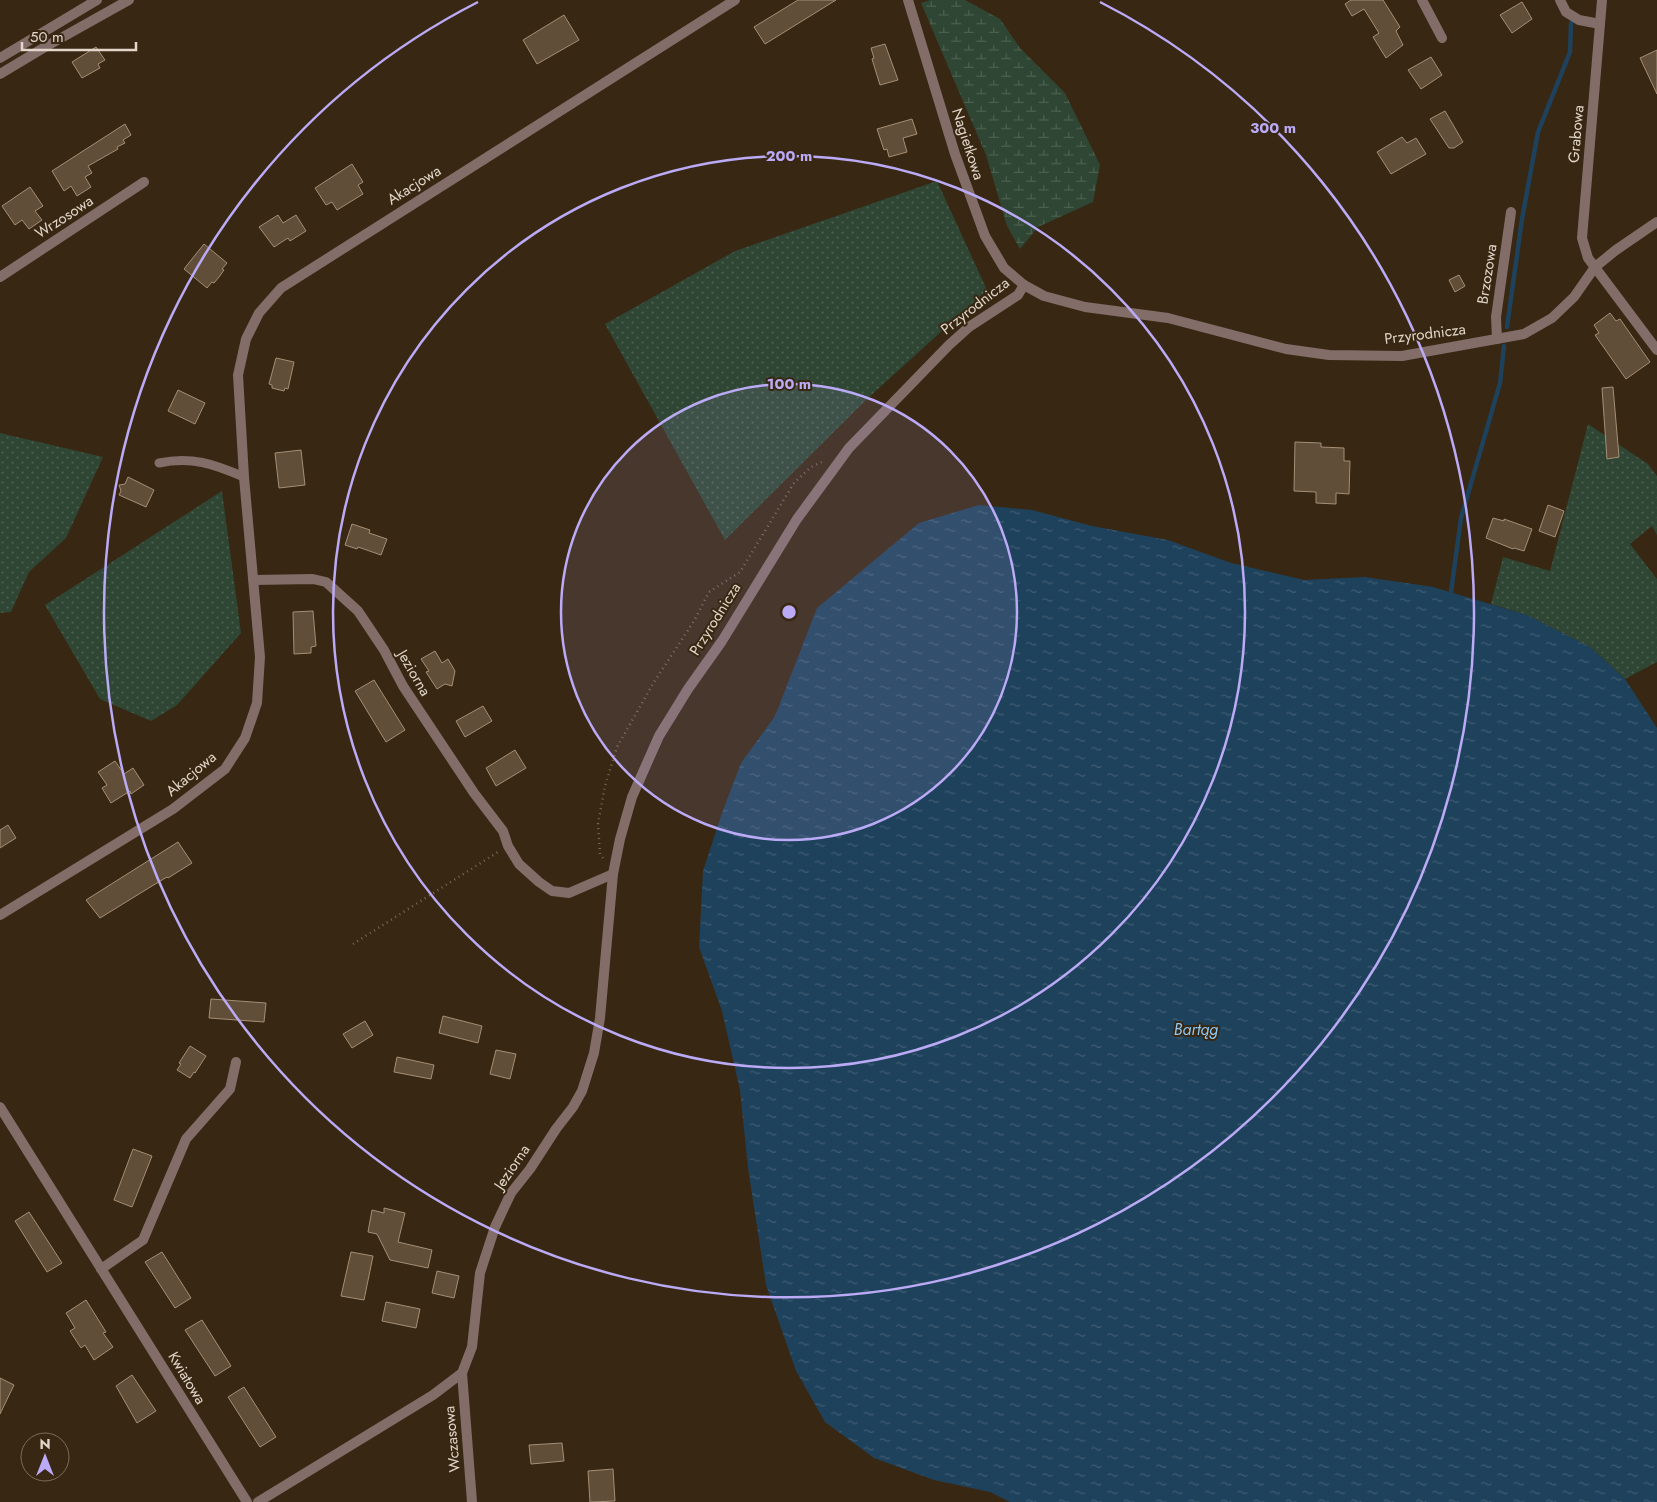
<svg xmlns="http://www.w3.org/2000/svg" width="1657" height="1502" font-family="Jost,sans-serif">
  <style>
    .grass { fill: url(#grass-dots) }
    .wetland { fill: url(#wetland-marsh) }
    .water { fill: url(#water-ripples) }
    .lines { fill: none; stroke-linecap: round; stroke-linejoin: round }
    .stream { stroke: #1f425c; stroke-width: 4.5 }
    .building { fill: #614e38; stroke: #a48f77 }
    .path { stroke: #776856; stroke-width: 2.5; stroke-dasharray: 1 4; stroke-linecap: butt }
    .service { stroke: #826d68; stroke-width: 9 }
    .minor { stroke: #826d68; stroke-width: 10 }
    .ring { fill: none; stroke: #bbaaf6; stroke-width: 2.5 }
    .labels { text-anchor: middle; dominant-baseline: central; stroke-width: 4; stroke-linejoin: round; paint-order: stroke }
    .street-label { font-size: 15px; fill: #e1d6c9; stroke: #382712 }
    .water-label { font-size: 16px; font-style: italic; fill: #8ecaf9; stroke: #382712 }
    .centre { fill: #bbaaf6; stroke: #382712; stroke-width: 2.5 }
    .ring-label { font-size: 15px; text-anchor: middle; font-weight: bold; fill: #bbaaf6; stroke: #382712; stroke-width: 4; stroke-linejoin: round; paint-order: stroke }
  </style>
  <defs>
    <pattern id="grass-dots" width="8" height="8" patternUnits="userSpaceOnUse" patternTransform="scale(1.25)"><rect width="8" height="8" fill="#2e4633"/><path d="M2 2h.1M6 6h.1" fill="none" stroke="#4c604f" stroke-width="1.8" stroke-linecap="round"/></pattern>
    <pattern id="wetland-marsh" width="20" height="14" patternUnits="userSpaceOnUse" patternTransform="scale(1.25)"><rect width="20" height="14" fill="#2e4633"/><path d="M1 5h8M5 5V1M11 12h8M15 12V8" fill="none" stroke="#4c604f"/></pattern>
    <pattern id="water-ripples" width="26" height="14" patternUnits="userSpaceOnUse" patternTransform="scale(1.25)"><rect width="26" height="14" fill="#1f425c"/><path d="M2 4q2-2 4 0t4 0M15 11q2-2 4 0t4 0" fill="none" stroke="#3f5d72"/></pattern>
  </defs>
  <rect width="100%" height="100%" fill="#382712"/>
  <g class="grass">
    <polygon points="937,181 987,290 867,399 725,540 605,324 735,251"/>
    <polygon points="1588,424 1648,464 1657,476 1657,535 1652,526 1630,544 1657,579 1657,662 1625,679 1590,647 1527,615 1491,604 1503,557 1550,571"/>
    <polygon points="0,433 103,457 66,538 29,572 11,612 0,613"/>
    <polygon points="222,491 241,633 177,705 151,721 100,699 45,605"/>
  </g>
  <polygon class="wetland" points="930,0 965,0 1000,19 1020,48 1065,93 1100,165 1093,202 1038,227 1020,249 1007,226 986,155 921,3"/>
  <polygon class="water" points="979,505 1032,510 1092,526 1168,540 1231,563 1304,580 1365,577 1433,587 1527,615 1590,647 1625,679 1657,728 1657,1502 1010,1502 990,1492 934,1480 874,1458 825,1422 796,1371 766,1285 748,1168 740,1090 722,1011 699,947 703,871 722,813 741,763 775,716 817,608 919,523"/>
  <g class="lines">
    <g class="stream">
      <polyline points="1507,327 1522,219 1538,132 1570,52 1571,23"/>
      <polyline points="1451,592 1461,518 1500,383 1504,346"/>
    </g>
  </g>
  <g class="building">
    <polygon points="798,0 836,0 765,44 754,27"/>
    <polygon points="1351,0 1383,0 1400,27 1396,31 1403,45 1386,58 1373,37 1379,33 1364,9 1352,16 1345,4"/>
    <polygon points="1522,2 1532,19 1512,33 1500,15"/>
    <polygon points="564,15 579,40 537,64 523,40"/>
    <polygon points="885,44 898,80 880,85 872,59 874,58 871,48"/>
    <polygon points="96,47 105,60 98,64 100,68 82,78 72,62"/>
    <polygon points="1657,50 1657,94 1640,58"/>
    <polygon points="1431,57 1442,75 1421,89 1408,70"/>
    <polygon points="1445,111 1463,142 1454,148 1449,148 1430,119"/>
    <polygon points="912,119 917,134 903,138 907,152 889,157 887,149 884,150 877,129"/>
    <polygon points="125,124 131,135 123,140 125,143 117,147 118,149 88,166 92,173 85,177 91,187 77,196 71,186 64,191 52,171"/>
    <polygon points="1402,137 1407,143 1416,138 1426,154 1391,174 1377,152"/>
    <polygon points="352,164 363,182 358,185 363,194 337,210 332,202 326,205 315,188"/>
    <polygon points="30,187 43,206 35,211 42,220 29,229 22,220 15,225 2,206"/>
    <polygon points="278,215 283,223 296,215 306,231 290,241 288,238 274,247 259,227"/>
    <polygon points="204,244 227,263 222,269 224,270 219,277 214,283 212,282 207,288 184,269"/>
    <polygon points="1459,275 1465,286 1455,292 1449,280"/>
    <polygon points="1610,313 1616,321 1620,319 1650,362 1626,379 1595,335 1599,333 1594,325"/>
    <polygon points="276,358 294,362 288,389 285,388 284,391 272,388 272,385 269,384"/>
    <polygon points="1613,387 1619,457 1607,459 1602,388"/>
    <polygon points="178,390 205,403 195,424 168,411"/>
    <polygon points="1295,442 1321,443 1321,447 1344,448 1344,461 1350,461 1349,494 1336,493 1336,504 1316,503 1316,492 1294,491"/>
    <polygon points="301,450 305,485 279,488 275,453"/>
    <polygon points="128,477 154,490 146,507 119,495 121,491 119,485 125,484"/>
    <polygon points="1548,505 1564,511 1555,537 1539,531"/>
    <polygon points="1493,518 1504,521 1504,519 1532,529 1524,551 1514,548 1513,549 1486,538"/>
    <polygon points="352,524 370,530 369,533 387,539 381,555 358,547 357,549 345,545"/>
    <polygon points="313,611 316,646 311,647 311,653 294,654 293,612"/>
    <polygon points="435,651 442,663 448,659 455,671 452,686 445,684 437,689 426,672 429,671 421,659"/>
    <polygon points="374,680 405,730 386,742 355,691"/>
    <polygon points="483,706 492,721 465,737 456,721"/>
    <polygon points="515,750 526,768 496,786 486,768"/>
    <polygon points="115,761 124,774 133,768 144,785 131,794 130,791 111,803 102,788 107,785 98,772"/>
    <polygon points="8,825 16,838 0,848 0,830"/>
    <polygon points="178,842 192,863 168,878 167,877 152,886 100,918 86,900"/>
    <polygon points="211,999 266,1003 264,1022 209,1018"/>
    <polygon points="443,1016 482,1026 478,1043 439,1033"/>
    <polygon points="365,1021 373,1035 352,1048 343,1034"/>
    <polygon points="190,1046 206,1056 195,1073 194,1072 190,1078 177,1070 181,1064 179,1063"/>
    <polygon points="496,1050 516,1054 510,1079 490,1074"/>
    <polygon points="397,1057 434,1065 431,1079 394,1072"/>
    <polygon points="133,1149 152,1156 132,1207 114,1200"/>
    <polygon points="384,1208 405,1213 398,1242 432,1250 428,1268 390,1260 377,1234 368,1232 372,1210 384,1213"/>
    <polygon points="29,1212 62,1263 47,1272 15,1221"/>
    <polygon points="162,1252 191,1298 175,1308 145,1262"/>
    <polygon points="351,1252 373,1256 364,1300 341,1296"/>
    <polygon points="437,1271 459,1276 454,1298 432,1293"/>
    <polygon points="86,1300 106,1332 103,1333 113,1347 94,1360 85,1345 81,1348 70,1331 75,1328 66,1313"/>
    <polygon points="386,1302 420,1309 416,1328 382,1321"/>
    <polygon points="202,1320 231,1366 215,1376 185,1330"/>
    <polygon points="132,1375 156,1411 137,1423 116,1386"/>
    <polygon points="0,1378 14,1385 0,1414"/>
    <polygon points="244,1387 276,1437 260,1447 228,1397"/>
    <polygon points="562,1443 564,1461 531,1464 529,1445"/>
    <polygon points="613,1469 615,1501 590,1502 588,1471"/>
  </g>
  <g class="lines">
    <g class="path">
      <polyline points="603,858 600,854 598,824 605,786 617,747 654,682 694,621 709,592 740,572 794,483 811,467 824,461"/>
      <polyline points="353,944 498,852"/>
    </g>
    <path class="service" d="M 159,463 C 191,456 214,464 244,477"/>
    <g class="minor">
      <polyline points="908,0 955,154 985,236 1004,268 1024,285"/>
      <polyline points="1422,0 1442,38"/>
      <polyline points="1560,0 1566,12 1579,20 1600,24"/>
      <polyline points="1602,0 1582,238 1588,258 1657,350"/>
      <polyline points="0,58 97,0"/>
      <polyline points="0,74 45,47 129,0"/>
      <polyline points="0,277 144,182"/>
      <polyline points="1497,339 1496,317 1511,212"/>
      <polyline points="254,580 313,579 326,582 358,611 384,650 403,686 474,793 503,831 508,846 519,864 539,882 552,891 569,893 613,874"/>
      <polyline points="0,915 173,809 225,769 245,738 257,703 260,657 244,477 238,375 246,339 259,313 281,288 735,0"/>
      <polyline points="0,1107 247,1502"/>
      <polyline points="101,1269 143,1240 186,1139 230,1089 236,1062"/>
      <polyline points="462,1373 472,1502"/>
      <polyline points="258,1502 433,1395 462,1373 472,1347 480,1273 495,1227 511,1193 530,1169 556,1129 573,1107 582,1091 594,1053 600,1018 613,874 620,839 632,797 659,736 688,689 722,641 797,519 849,448 949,345 969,327 1018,295 1024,285 1044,296 1085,307 1168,318 1286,349 1329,355 1402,356 1524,334 1552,318 1574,297 1595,267 1616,250 1657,222"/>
    </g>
  </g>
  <circle cx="789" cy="612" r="228" fill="#bbaaf6" fill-opacity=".12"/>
  <g class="ring">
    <circle cx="789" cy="612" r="228"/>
    <circle cx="789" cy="612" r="456"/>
    <path d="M1100 2A685 685 0 1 1 478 2"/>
  </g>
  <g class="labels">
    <g class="street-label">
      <text transform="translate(1576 134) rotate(-85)">Grabowa</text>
      <text transform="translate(968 144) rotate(72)">Nagietkowa</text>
      <text transform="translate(414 185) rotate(-32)">Akacjowa</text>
      <text transform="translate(64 217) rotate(-33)">Wrzosowa</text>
      <text transform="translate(1487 274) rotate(-81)">Brzozowa</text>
      <text transform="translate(975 306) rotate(-38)">Przyrodnicza</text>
      <text transform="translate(1425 334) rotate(-7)">Przyrodnicza</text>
      <text transform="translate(715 619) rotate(-58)">Przyrodnicza</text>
      <text transform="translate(414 673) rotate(60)">Jeziorna</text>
      <text transform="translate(191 774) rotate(-40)">Akacjowa</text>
      <text transform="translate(512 1167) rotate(-56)">Jeziorna</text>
      <text transform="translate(187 1378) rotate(59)">Kwiatowa</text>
      <text transform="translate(452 1439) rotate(-95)">Wczasowa</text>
    </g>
    <g class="water-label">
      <text x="1196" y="1029">Bartąg</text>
    </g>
  </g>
  <circle cx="789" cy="612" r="8" class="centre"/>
  <g class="ring-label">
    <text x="1273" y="133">300 m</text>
    <text x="789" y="161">200 m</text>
    <text x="789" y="389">100 m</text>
  </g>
  <g transform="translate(45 1457)"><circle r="24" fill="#382712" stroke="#7c6d5b"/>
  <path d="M0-4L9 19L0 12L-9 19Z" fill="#bbaaf6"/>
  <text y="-8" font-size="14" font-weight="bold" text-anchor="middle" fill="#e1d6c9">N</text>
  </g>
  <path d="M22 42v8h114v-8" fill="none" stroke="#e1d6c9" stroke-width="2.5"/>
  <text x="30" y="42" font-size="15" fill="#e1d6c9" stroke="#382712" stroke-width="4" paint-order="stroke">50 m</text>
</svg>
